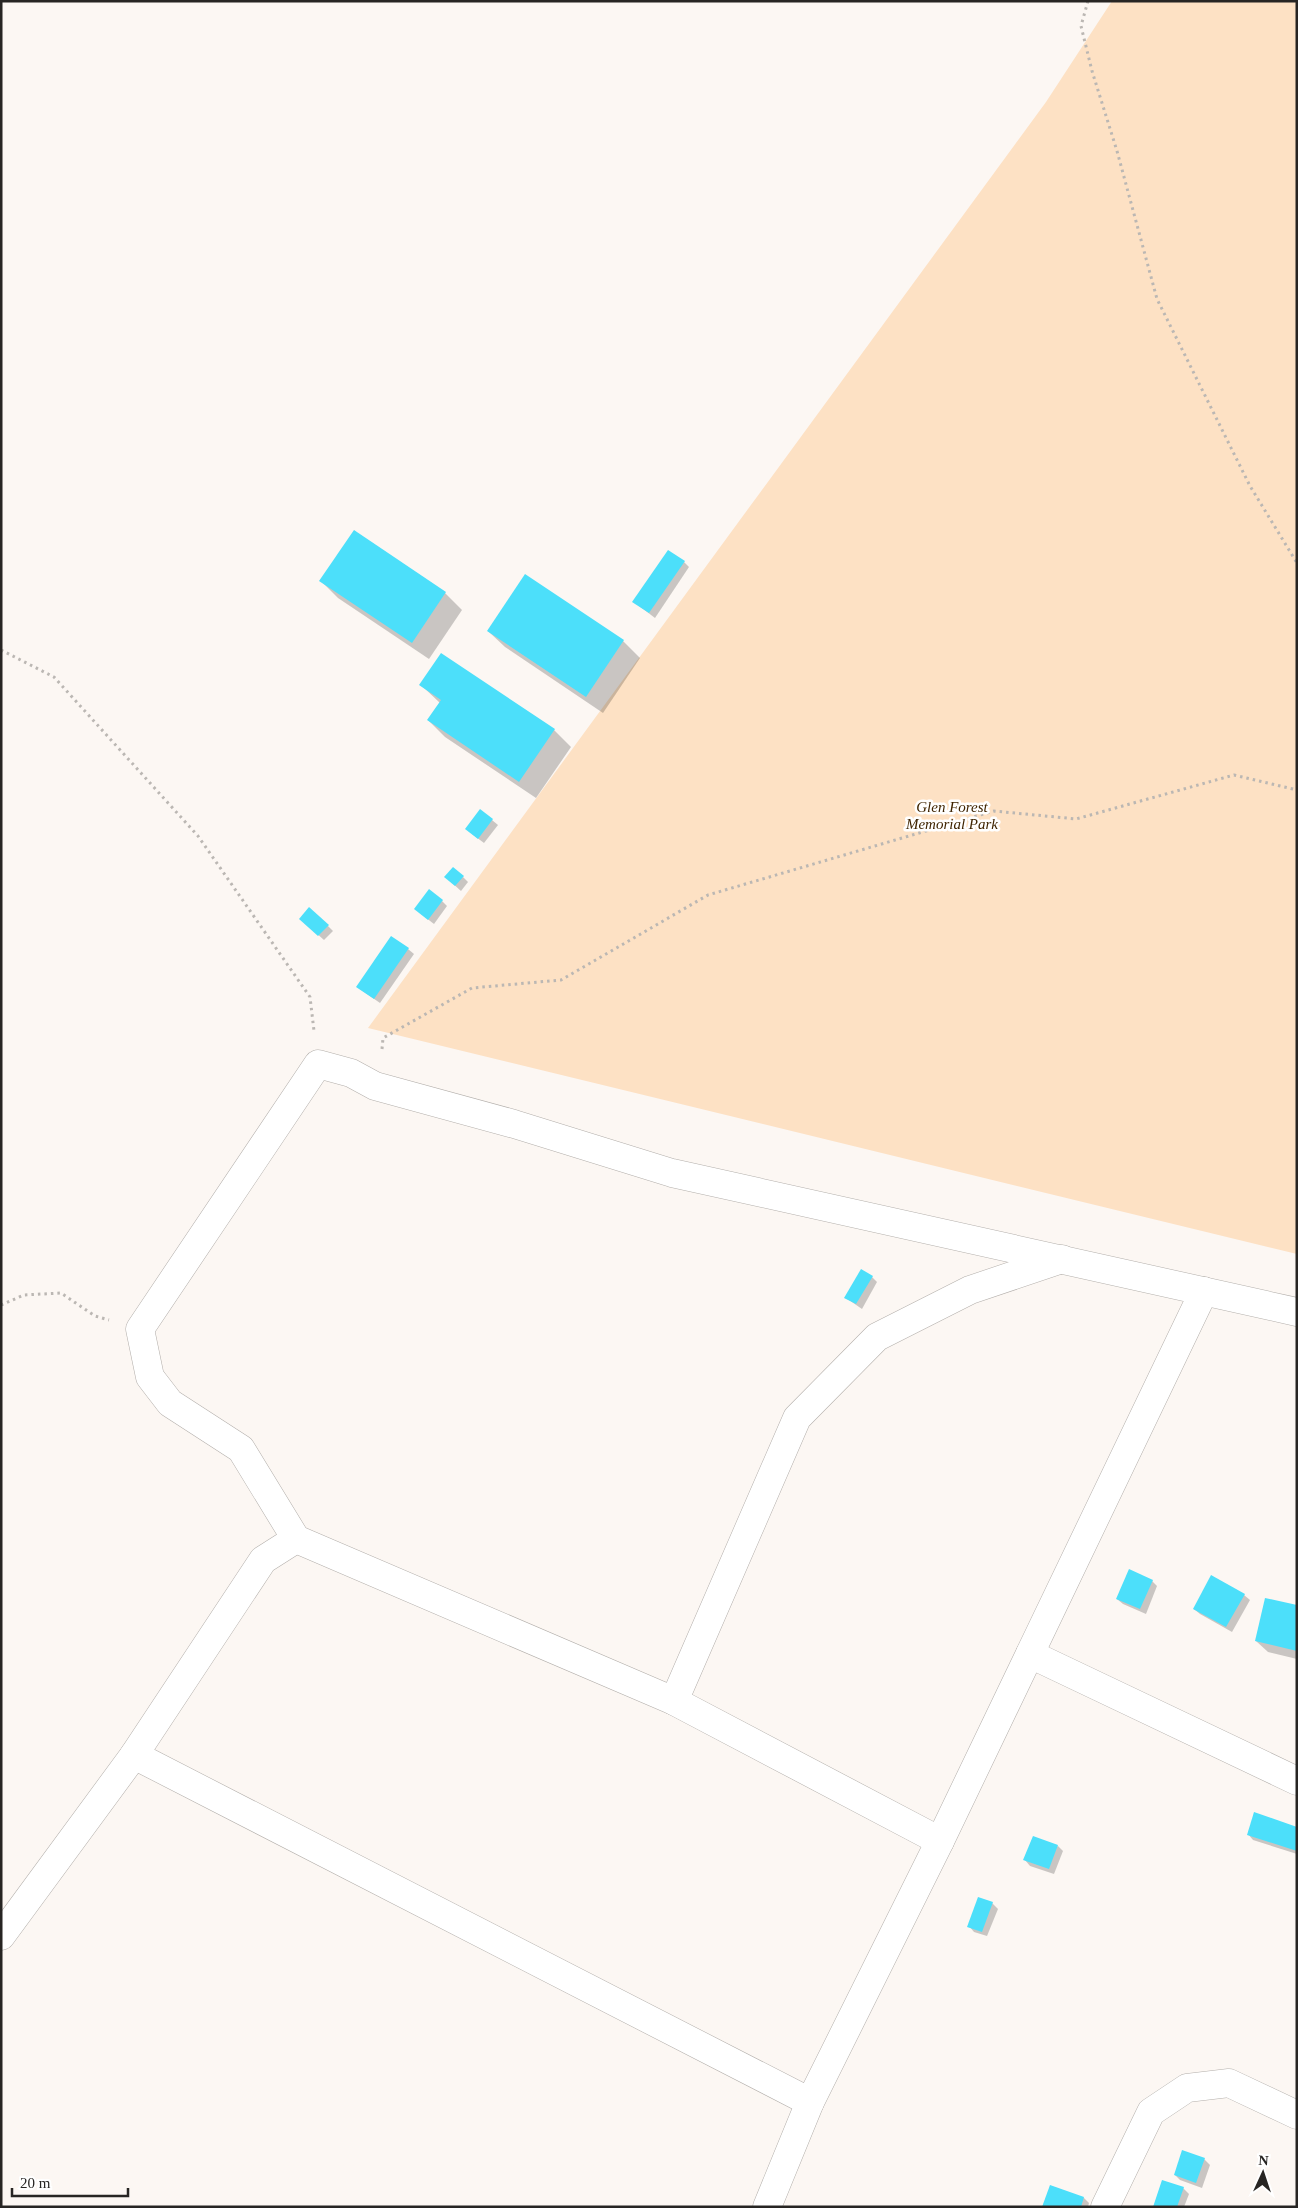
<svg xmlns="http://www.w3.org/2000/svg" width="1298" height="2208" font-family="'Times New Roman',serif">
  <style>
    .green { fill: #fde1c4 }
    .shadow { fill: #0003 }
    .building { fill: #4cdffa }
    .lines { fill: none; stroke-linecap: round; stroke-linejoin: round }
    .minor-casing { stroke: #b3afab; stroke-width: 29 }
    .tertiary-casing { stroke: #b3afab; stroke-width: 29 }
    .path { stroke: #bbb7b3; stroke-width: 3; stroke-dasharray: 2.5 4; stroke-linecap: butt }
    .minor { stroke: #fff; stroke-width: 28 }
    .tertiary { stroke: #fff; stroke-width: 28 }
    .labels { text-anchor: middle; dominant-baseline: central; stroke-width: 5; stroke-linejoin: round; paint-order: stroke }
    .park-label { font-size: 15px; font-style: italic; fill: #3f2401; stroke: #fff }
  </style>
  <rect width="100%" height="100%" fill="#fcf7f3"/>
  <polygon class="green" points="1112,1 1297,1 1297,1254 368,1028 1046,102"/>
  <g class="shadow">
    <polygon points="684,562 689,567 655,618 634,602"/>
    <polygon points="525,576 623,641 640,658 603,713 505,647 488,631"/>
    <polygon points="321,581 445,593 462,610 429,659 338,598"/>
    <polygon points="442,655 554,730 571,747 536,798 445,737 428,720 440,703 421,685"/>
    <polygon points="480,810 498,825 484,843 472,834"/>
    <polygon points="463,877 468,882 461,891 451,882"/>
    <polygon points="442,901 447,906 434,924 421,914"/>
    <polygon points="306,924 328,926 333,931 324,940"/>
    <polygon points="408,949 414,954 380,1003 357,987"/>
    <polygon points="872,1277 877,1282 862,1309 846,1298"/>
    <polygon points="1152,1581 1157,1586 1146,1614 1123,1604 1117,1599"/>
    <polygon points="1244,1595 1250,1600 1232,1632 1200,1614 1194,1609"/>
    <polygon points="1297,1606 1297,1659 1268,1652 1256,1641"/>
    <polygon points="1297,1828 1297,1854 1253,1840 1248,1834"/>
    <polygon points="1058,1846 1063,1851 1054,1874 1030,1866 1025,1860"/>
    <polygon points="992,1903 998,1909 987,1936 974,1932 969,1926"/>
    <polygon points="1204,2159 1210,2165 1202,2188 1180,2180 1175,2175"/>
    <polygon points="1051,2186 1084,2198 1089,2203 1088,2207 1043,2207"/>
    <polygon points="1183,2188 1189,2194 1184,2207 1154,2207"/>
  </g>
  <g class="building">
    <polygon points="354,530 446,592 412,643 319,581"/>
    <polygon points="668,550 685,561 649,613 632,602"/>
    <polygon points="525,574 624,640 586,697 487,631"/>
    <polygon points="441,653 555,729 519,782 427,720 441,700 419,685"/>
    <polygon points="480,809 493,819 478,839 465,829"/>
    <polygon points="453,867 464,876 455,886 444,877"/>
    <polygon points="429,889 443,900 428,920 414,909"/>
    <polygon points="309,907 329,925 318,936 299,919"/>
    <polygon points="391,936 409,948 374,999 356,987"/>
    <polygon points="861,1269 873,1276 856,1304 844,1298"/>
    <polygon points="1129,1569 1153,1580 1140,1609 1116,1599"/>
    <polygon points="1211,1575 1245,1594 1226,1627 1193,1609"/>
    <polygon points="1265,1598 1297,1605 1297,1651 1255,1641"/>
    <polygon points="1254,1812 1297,1827 1297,1851 1247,1835"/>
    <polygon points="1033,1836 1058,1845 1049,1869 1023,1860"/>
    <polygon points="978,1897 993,1902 982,1932 967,1927"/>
    <polygon points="1182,2150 1205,2158 1196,2183 1174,2175"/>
    <polygon points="1162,2180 1184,2187 1177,2207 1153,2207"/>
    <polygon points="1050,2185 1084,2197 1081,2207 1042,2207"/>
  </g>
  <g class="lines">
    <g class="minor-casing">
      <g id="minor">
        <polyline points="296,1539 674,1701 940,1841"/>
        <polyline points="1030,1654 1297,1781"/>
        <polyline points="674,1701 797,1418 877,1337 970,1290 1062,1259"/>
        <polyline points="134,1755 810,2102"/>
        <polyline points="767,2207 810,2102 940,1841 1204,1291"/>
        <polyline points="1105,2207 1151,2112 1187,2088 1229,2083 1297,2115"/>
      </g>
    </g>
    <g class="tertiary-casing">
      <polyline id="tertiary" points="1,1936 134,1755 263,1560 296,1539 241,1449 170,1403 150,1377 140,1329 318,1064 351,1073 375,1086 514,1124 672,1173 1297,1312"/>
    </g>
    <g class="path">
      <polyline points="1088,1 1081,26 1092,71 1117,151 1157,299 1250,486 1297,563"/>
      <polyline points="1,650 54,677 198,836 310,997 314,1031"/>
      <polyline points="382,1049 383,1038 472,988 561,980 708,895 994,811 1076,819 1234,775 1297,790"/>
      <polyline points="1,1305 24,1295 61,1293 95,1316 109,1320"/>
    </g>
    <use href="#minor" class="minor"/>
    <use href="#tertiary" class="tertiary"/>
  </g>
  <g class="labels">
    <g class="park-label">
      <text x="952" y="807">Glen Forest<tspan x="952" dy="17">Memorial Park</tspan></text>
    </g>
  </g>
  <rect width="1298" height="2208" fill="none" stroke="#272523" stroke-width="5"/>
  <g transform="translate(1263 2173) rotate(3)" stroke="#ffffff" stroke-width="4" paint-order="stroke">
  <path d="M0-4L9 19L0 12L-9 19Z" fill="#272523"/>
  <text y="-8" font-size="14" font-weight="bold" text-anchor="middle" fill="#272523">N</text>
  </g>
  <path d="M12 2188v8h116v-8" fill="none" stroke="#272523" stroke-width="2.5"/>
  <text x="20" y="2188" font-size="15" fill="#272523" stroke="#ffffff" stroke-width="4" paint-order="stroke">20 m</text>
</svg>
